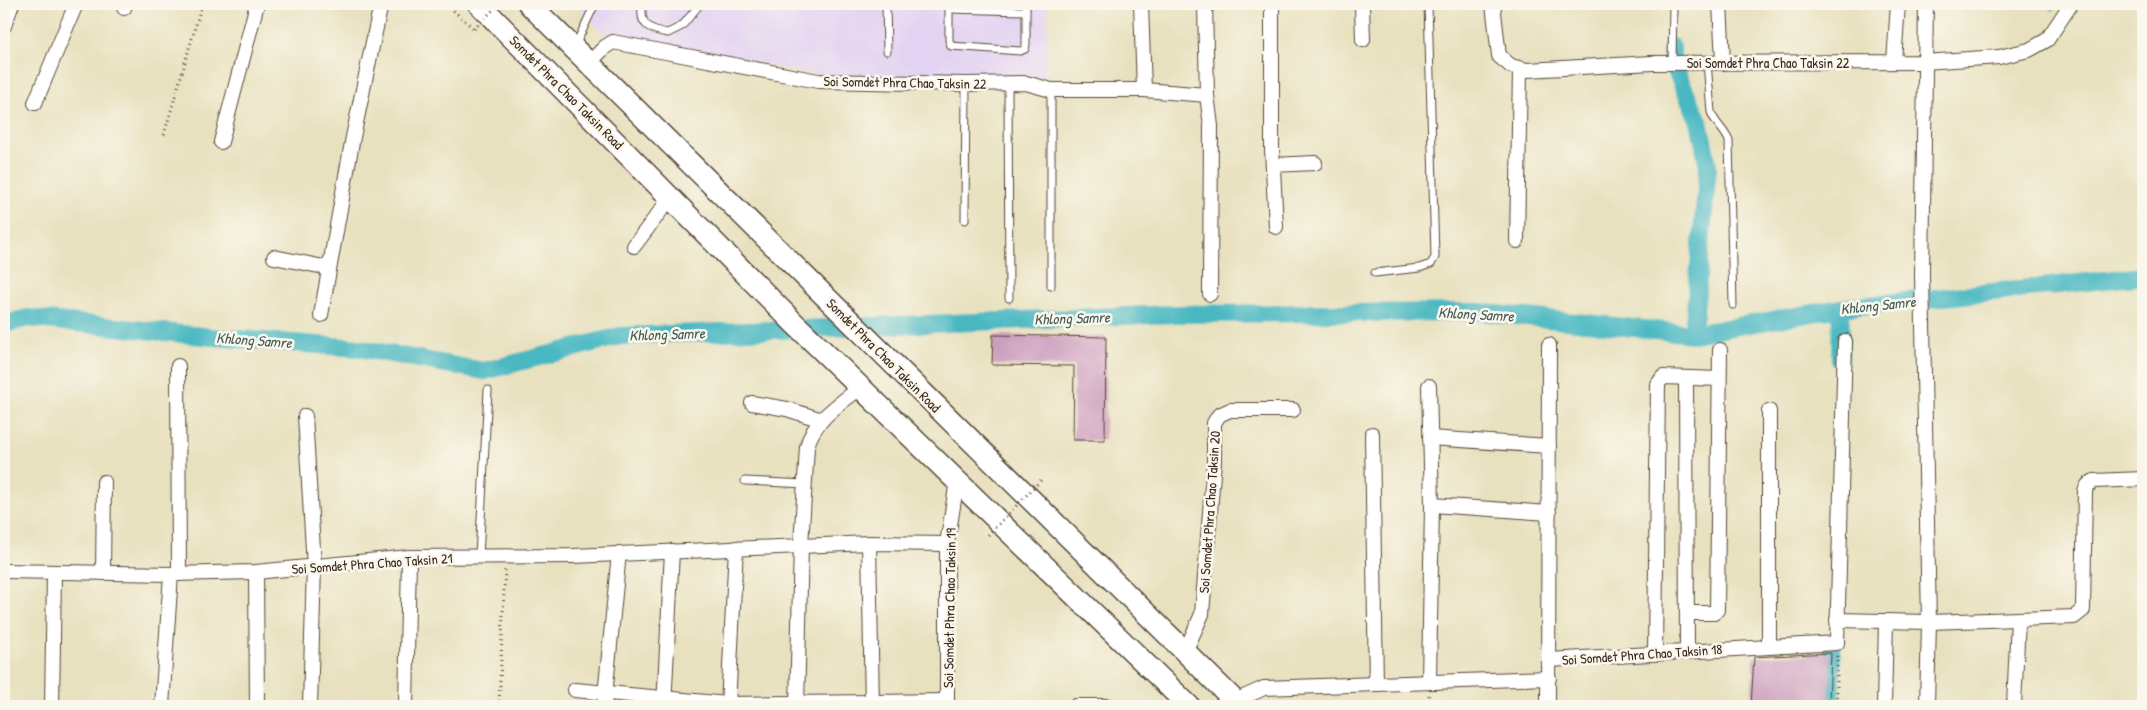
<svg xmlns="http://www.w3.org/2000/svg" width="2147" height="710" font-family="'Patrick Hand',sans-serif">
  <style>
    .built { fill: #e3d3f2 }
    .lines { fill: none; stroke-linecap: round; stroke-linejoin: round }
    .stream { stroke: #49b8c2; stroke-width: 5 }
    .canal { stroke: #49b8c2; stroke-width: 18 }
    .building { fill: #cc9dbe }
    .lane-casing { stroke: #554536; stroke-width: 9 }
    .street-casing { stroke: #554536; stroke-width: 16 }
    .primary-casing { stroke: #554536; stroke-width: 24 }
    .path { stroke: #554536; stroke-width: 3; stroke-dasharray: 1 4; stroke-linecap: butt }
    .lane { stroke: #fff; stroke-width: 7 }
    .street { stroke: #fff; stroke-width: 14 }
    .primary { stroke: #fff; stroke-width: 21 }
    .path-bridge { stroke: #554536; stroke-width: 3; stroke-dasharray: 1 4; stroke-linecap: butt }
    .labels { text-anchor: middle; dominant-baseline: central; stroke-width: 5; stroke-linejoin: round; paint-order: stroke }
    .street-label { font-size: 14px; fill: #3b2a1e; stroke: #fbf7ec }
    .water-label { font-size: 15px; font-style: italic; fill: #405c57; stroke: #fbf7ec }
  </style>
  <rect width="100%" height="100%" fill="#fbf7ec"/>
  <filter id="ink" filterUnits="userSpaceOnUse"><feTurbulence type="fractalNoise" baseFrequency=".02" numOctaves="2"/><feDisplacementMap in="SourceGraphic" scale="10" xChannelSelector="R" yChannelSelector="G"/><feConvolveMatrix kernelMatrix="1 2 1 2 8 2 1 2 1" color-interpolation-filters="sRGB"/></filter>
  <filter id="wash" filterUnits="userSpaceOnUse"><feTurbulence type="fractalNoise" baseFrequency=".0096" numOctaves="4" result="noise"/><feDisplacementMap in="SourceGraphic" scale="20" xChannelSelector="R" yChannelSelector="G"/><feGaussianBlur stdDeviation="1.12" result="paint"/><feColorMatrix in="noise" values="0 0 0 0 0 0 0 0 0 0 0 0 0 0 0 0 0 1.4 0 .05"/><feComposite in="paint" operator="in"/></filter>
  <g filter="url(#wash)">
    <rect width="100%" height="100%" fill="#e8e1bf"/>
    <polygon class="built" points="575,4 1048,4 1046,79 823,76 604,33"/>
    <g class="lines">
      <polyline class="stream" points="2052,4 2052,8"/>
      <g class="canal">
        <polyline points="1672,47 1672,62 1699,121 1708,166 1693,334"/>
        <polyline points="4,324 28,318 212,337 358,348 484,371 620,336 1175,314 1478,312 1693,334 1841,308 2143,276"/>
        <polyline points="1840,360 1841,308"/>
        <polyline points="1830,706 1832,648"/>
      </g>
    </g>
    <g id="blocks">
      <g class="building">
        <polygon points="993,335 1106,337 1105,440 1073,440 1074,366 992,365"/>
        <polygon points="1831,653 1829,706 1751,706 1754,657"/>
      </g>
    </g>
  </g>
  <g filter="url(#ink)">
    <use href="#blocks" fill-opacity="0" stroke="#554536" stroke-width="1"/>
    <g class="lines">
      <g class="lane-casing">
        <g id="lane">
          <path d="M 643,4 C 638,24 649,30 668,33 L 682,26 L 700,4"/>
          <polyline points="886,4 887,51"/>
          <polyline points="949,4 949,40 951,46 1020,51 1025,49 1026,45 1026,4"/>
          <polyline points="949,9 1026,11"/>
          <polyline points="575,46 595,4"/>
          <polyline points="1672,62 1673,4"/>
          <path d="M 1707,62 L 1711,112 C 1715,124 1725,130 1729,141 L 1733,305"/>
          <polyline points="1008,83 1009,298"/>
          <polyline points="965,220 966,84"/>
          <polyline points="1375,273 1419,268 1431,264 1435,257 1428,4"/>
          <polyline points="1051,286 1051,90"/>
          <polyline points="745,481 805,484"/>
          <polyline points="479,557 488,390"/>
        </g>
      </g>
      <g class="street-casing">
        <g id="street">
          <polyline points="1141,4 1144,90"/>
          <polyline points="1205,4 1207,95 1211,126 1210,294"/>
          <polyline points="1272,4 1272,149 1276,227"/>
          <polyline points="1362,4 1363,40"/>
          <polyline points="1493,4 1499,56 1511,66 1527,70 1652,63 1924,62 1999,57 2029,50 2047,40 2071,4"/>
          <polyline points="1720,4 1723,61"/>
          <polyline points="1926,4 1922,275 1929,622 1927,706"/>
          <polyline points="124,8 125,4"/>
          <polyline points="4,26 12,4"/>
          <polyline points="590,62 605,47 613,42 818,81 966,84 1026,83 1051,90 1144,90 1207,95"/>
          <polyline points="1894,62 1898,4"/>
          <polyline points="35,103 76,4"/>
          <polyline points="221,142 257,4"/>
          <polyline points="1273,165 1315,163"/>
          <polyline points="1517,241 1520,70"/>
          <polyline points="634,246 671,197"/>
          <polyline points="274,257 329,268"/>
          <polyline points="321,315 353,137 381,4"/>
          <polyline points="178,366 179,574"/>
          <polyline points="1686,380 1687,651"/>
          <polyline points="1429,386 1432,505 1429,682"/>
          <polyline points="752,403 787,409 822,420"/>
          <polyline points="305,416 314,566 310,706"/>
          <polyline points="1372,434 1376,684"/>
          <polyline points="1430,438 1549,446"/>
          <polyline points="1432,505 1549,513"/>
          <polyline points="869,543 872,706"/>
          <polyline points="4,571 171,574 256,572 409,557 573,556 869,543 947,544"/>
          <polyline points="256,572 257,706"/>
          <polyline points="103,573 104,482"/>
          <polyline points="1687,613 1714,613 1717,610 1720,350"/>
          <polyline points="1837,620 1929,622 2074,617 2083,610 2085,491 2088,485 2094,481 2143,479"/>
          <polyline points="1769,646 1769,411"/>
          <polyline points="1185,652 1202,614 1214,461 1214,423 1219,415 1230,410 1293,410"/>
          <polyline points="1655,653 1658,384 1663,377 1719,379"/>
          <polyline points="1549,660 1837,643 1845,341"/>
          <polyline points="575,690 728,704 947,701"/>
          <polyline points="1235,701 1264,688 1549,678"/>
          <polyline points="52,706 54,573"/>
          <polyline points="162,706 171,574"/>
          <polyline points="406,706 409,557"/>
          <polyline points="604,706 619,553"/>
          <polyline points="664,706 672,551"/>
          <polyline points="728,706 736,548"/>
          <path d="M 797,706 L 801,545 L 807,447 C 813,420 840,404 860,388"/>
          <polyline points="947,706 947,544 957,481"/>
          <polyline points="1076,706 1108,706"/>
          <polyline points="1548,706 1549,345"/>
          <polyline points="1884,706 1886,621"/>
          <polyline points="2014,706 2018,619"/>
        </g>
      </g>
      <g class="primary-casing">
        <g id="primary">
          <polyline points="479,4 794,323 1189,706"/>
          <polyline points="529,4 1240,706"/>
        </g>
      </g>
      <g class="path">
        <polyline points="446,4 474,29"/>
        <polyline points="164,135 202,4"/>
        <polyline points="1837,656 1837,706"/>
        <polyline points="499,706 505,569"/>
        <polyline points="1428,706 1429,695"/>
      </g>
      <use href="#lane" class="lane"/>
      <use href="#street" class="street"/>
      <use href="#primary" class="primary"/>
      <g class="path-bridge">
        <polyline points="474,29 499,4"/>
        <polyline points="988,535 1043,478"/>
      </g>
    </g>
  </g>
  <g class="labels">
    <g class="street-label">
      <text x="1768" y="62">Soi Somdet Phra Chao Taksin 22</text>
      <text transform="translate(905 82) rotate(1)">Soi Somdet Phra Chao Taksin 22</text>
      <text transform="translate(567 92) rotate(45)">Somdet Phra Chao Taksin Road</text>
      <text transform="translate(884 355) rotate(45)">Somdet Phra Chao Taksin Road</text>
      <text transform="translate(1209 512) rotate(-86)">Soi Somdet Phra Chao Taksin 20</text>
      <text transform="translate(372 563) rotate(-4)">Soi Somdet Phra Chao Taksin 21</text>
      <text transform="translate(949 608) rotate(-89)">Soi Somdet Phra Chao Taksin 19</text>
      <text transform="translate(1642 654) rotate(-4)">Soi Somdet Phra Chao Taksin 18</text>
    </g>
    <g class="water-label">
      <text transform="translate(1878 305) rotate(-6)">Khlong Samre</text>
      <text transform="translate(1476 314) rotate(3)">Khlong Samre</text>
      <text transform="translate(1072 318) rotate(-2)">Khlong Samre</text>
      <text transform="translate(667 334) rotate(-2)">Khlong Samre</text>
      <text transform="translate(254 340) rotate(4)">Khlong Samre</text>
    </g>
  </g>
  <rect width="2147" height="710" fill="none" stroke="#fbf7ec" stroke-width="20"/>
</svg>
